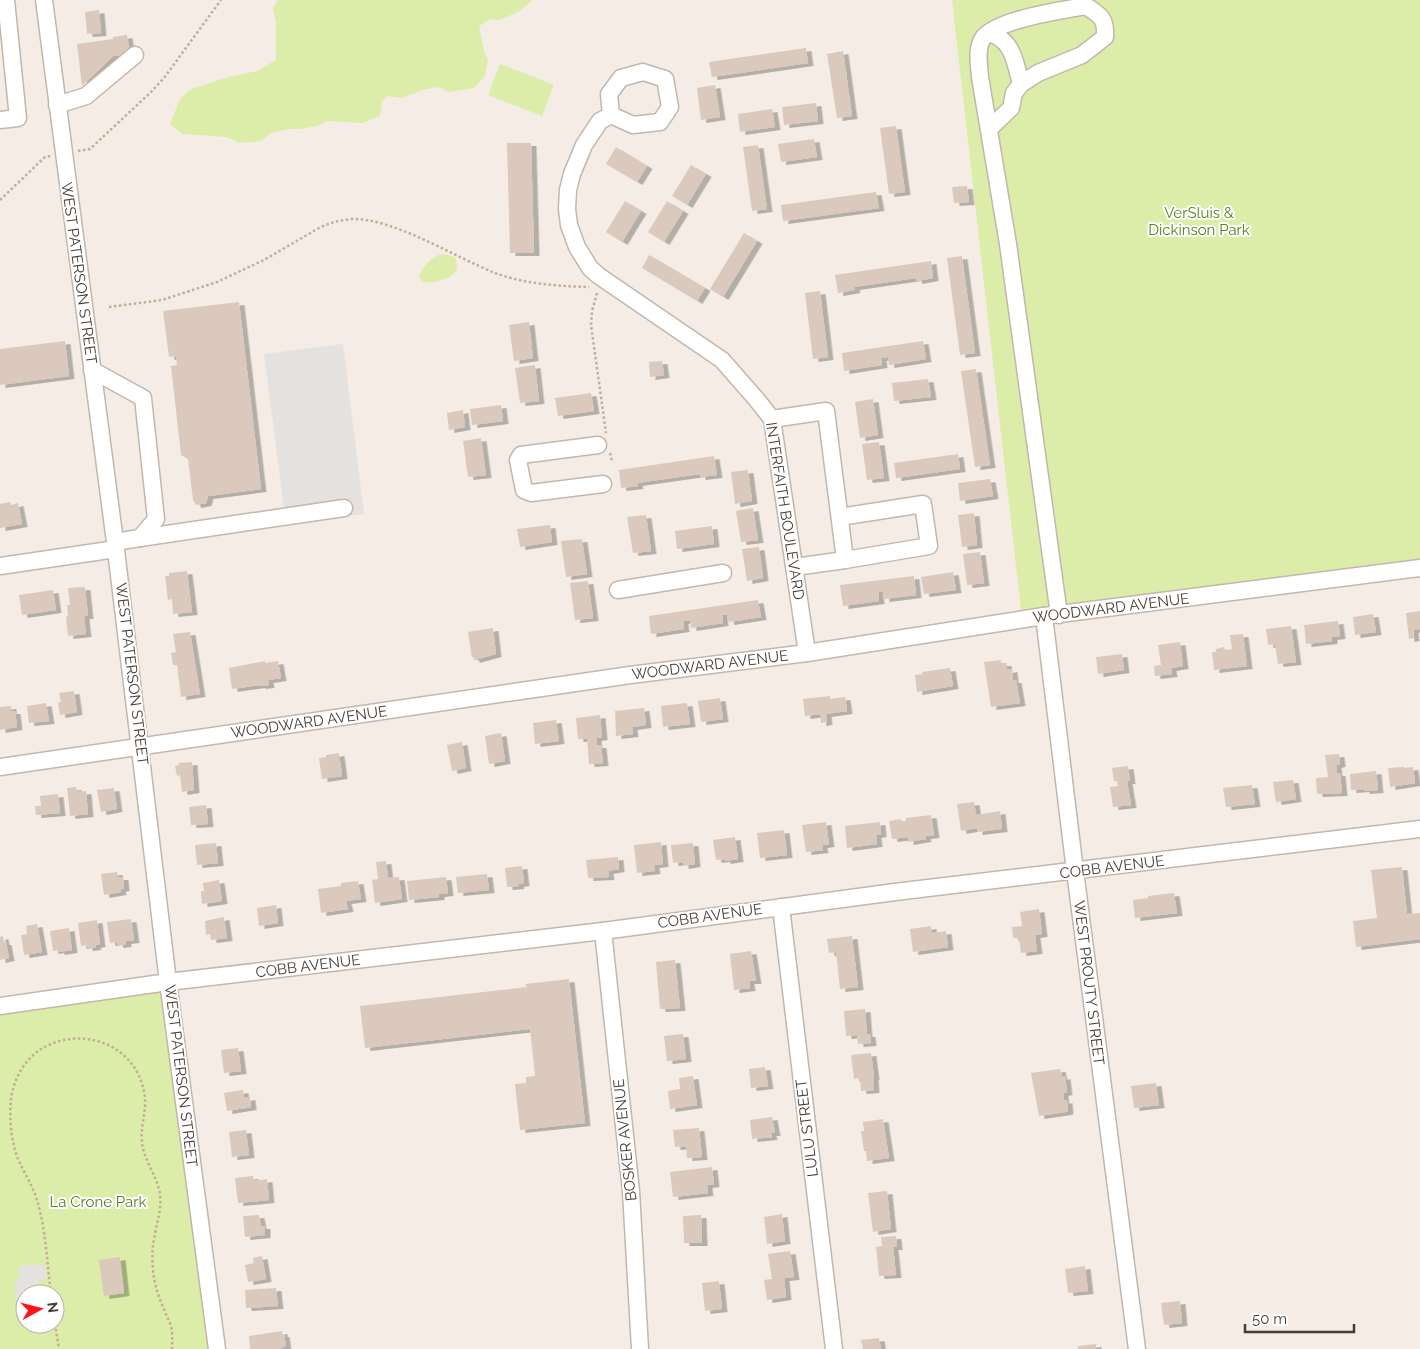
<svg xmlns="http://www.w3.org/2000/svg" width="1420" height="1349" font-family="Raleway,sans-serif">
  <style>
    .green { fill: #dbeda9; fill-rule: evenodd }
    .parking { fill: #e5e1de }
    .building { fill: #dac9bc; filter: url(#shadow) }
    .lines { fill: none; stroke-linecap: round; stroke-linejoin: round }
    .minor-casing { stroke: #c4b6aa; stroke-width: 19 }
    .path { stroke: #c4ac96; stroke-width: 2.5; stroke-dasharray: 2.5 2.5; stroke-linecap: butt }
    .minor { stroke: #fff; stroke-width: 16 }
    .labels { text-anchor: middle; dominant-baseline: central; stroke-width: 4; stroke-linejoin: round; paint-order: stroke }
    .park-label { font-size: 15px; fill: #568021; stroke: #fff }
    .street-label { font-size: 15px; fill: #483c34; stroke: #fff }
  </style>
  <defs>
    <filter id="shadow"><feDropShadow dx="5.5" dy="3" stdDeviation="0" flood-color="#0004"/></filter>
  </defs>
  <rect width="100%" height="100%" fill="#f5ede5"/>
  <g class="green">
    <polygon points="278,0 532,0 520,11 499,20 491,19 479,26 484,51 488,60 485,76 474,88 449,92 438,87 423,90 402,98 387,96 382,102 380,116 362,123 327,121 317,126 300,129 289,129 271,133 261,141 239,143 226,137 182,134 170,124 180,99 189,90 228,77 257,71 276,60 276,24 273,8"/>
    <polygon points="952,0 1420,0 1420,568 1022,619"/>
    <polygon points="500,64 554,85 542,116 488,95"/>
    <path d="M 443,254 L 455,257 C 456,260 458,265 457,269 C 454,279 429,285 421,281 L 419,276 C 423,266 432,256 443,254 Z"/>
    <path d="M 168,982 L 216,1349 L 0,1349 L 0,1006 ZM 25,1294 L 55,1294 L 55,1324 L 25,1324 Z"/>
  </g>
  <g class="parking">
    <polygon points="343,344 364,514 286,524 264,354"/>
    <polygon points="45,1264 47,1279 38,1281 37,1288 40,1292 49,1292 49,1294 25,1294 25,1311 22,1301 16,1298 14,1283 19,1279 19,1266"/>
  </g>
  <g class="building">
    <polygon points="99,10 101,33 87,34 85,12"/>
    <polygon points="127,35 130,54 113,56 82,86 77,44 113,39 113,37"/>
    <polygon points="806,48 808,63 712,77 709,62"/>
    <polygon points="843,51 852,116 837,118 827,54"/>
    <polygon points="715,85 720,117 701,120 697,88"/>
    <polygon points="816,103 818,121 784,125 782,107"/>
    <polygon points="772,109 775,127 740,132 738,114"/>
    <polygon points="896,126 905,192 889,194 880,128"/>
    <polygon points="814,139 817,157 781,162 778,144"/>
    <polygon points="507,143 531,143 534,253 510,253"/>
    <polygon points="758,145 767,209 752,211 743,147"/>
    <polygon points="616,147 647,166 637,182 606,164"/>
    <polygon points="691,165 706,174 687,205 672,196"/>
    <polygon points="967,186 969,202 954,203 952,187"/>
    <polygon points="876,192 879,208 783,221 781,205"/>
    <polygon points="625,201 641,211 622,242 606,232"/>
    <polygon points="667,201 683,211 664,242 648,232"/>
    <polygon points="744,233 757,241 723,297 710,289"/>
    <polygon points="649,255 705,288 697,301 642,268"/>
    <polygon points="962,256 975,353 960,355 947,258"/>
    <polygon points="931,261 933,278 917,281 916,278 854,287 855,290 838,293 835,275"/>
    <polygon points="820,291 828,357 813,359 805,293"/>
    <polygon points="239,302 261,489 208,496 206,503 196,505 193,500 188,459 181,455 171,366 177,365 176,356 169,357 163,311"/>
    <polygon points="529,322 533,358 514,361 509,325"/>
    <polygon points="65,341 69,376 0,385 0,349"/>
    <polygon points="923,341 926,359 889,365 888,357 881,358 882,365 844,371 842,353"/>
    <polygon points="662,361 664,375 650,377 649,362"/>
    <polygon points="535,365 539,401 520,403 515,368"/>
    <polygon points="976,369 990,465 975,467 961,371"/>
    <polygon points="928,379 931,397 894,401 892,383"/>
    <polygon points="591,393 594,411 558,416 555,398"/>
    <polygon points="873,399 878,435 860,438 855,402"/>
    <polygon points="501,405 503,421 472,425 470,409"/>
    <polygon points="463,410 465,427 449,430 447,413"/>
    <polygon points="481,438 486,475 468,477 463,441"/>
    <polygon points="879,442 884,478 867,480 862,444"/>
    <polygon points="958,454 960,469 896,478 894,463"/>
    <polygon points="714,456 717,475 700,477 700,474 637,483 638,486 621,488 619,470"/>
    <polygon points="748,470 752,501 735,504 731,472"/>
    <polygon points="990,479 993,496 960,501 958,483"/>
    <polygon points="10,502 11,505 18,503 22,524 0,528 0,504"/>
    <polygon points="753,508 758,540 741,542 736,511"/>
    <polygon points="974,513 977,545 962,547 958,515"/>
    <polygon points="646,515 651,551 633,553 627,517"/>
    <polygon points="550,525 552,542 520,547 517,529"/>
    <polygon points="712,526 714,544 677,549 675,531"/>
    <polygon points="582,539 587,574 566,577 561,541"/>
    <polygon points="759,547 763,578 747,581 742,549"/>
    <polygon points="980,552 984,583 967,585 963,554"/>
    <polygon points="187,571 192,612 173,614 172,599 168,600 165,576 169,576 169,573"/>
    <polygon points="953,572 956,590 924,594 921,577"/>
    <polygon points="914,576 916,595 884,599 883,591 878,592 879,601 843,606 840,585"/>
    <polygon points="588,581 593,618 575,620 570,583"/>
    <polygon points="85,587 88,616 84,616 86,634 68,636 66,617 68,616 67,605 70,605 68,588"/>
    <polygon points="53,590 56,610 22,615 19,595"/>
    <polygon points="758,600 761,617 729,622 727,614 722,615 723,623 691,628 690,620 683,621 684,629 651,634 649,616"/>
    <polygon points="1420,611 1420,629 1413,630 1414,638 1409,639 1406,613"/>
    <polygon points="1373,614 1376,632 1355,635 1353,617"/>
    <polygon points="1338,621 1340,636 1332,637 1332,641 1306,644 1304,625"/>
    <polygon points="1291,626 1296,662 1278,664 1275,644 1268,645 1266,629"/>
    <polygon points="493,628 496,654 474,660 474,657 472,658 468,632"/>
    <polygon points="190,632 200,694 181,697 177,665 173,665 171,653 176,652 173,634"/>
    <polygon points="1243,634 1247,666 1214,670 1212,652 1216,652 1216,649 1224,647 1225,650 1232,649 1230,635"/>
    <polygon points="1180,642 1183,666 1171,668 1172,674 1155,676 1154,666 1161,665 1158,645"/>
    <polygon points="1122,654 1124,670 1098,674 1096,657"/>
    <polygon points="1001,660 1001,663 1006,663 1007,670 1012,669 1013,680 1016,680 1020,703 991,707 984,662"/>
    <polygon points="265,661 265,663 278,661 281,678 268,680 269,685 260,686 260,685 232,689 229,668"/>
    <polygon points="950,668 953,686 917,692 915,675 923,674 922,672"/>
    <polygon points="74,691 77,712 60,715 58,703 61,702 59,693"/>
    <polygon points="830,696 830,699 845,697 847,711 826,714 827,722 821,723 820,714 805,716 803,699"/>
    <polygon points="720,698 723,719 701,722 698,701"/>
    <polygon points="46,703 49,721 29,723 27,706"/>
    <polygon points="687,703 690,724 663,727 661,706"/>
    <polygon points="11,706 11,711 15,711 17,727 0,730 0,707"/>
    <polygon points="644,708 646,725 632,727 633,734 616,736 615,711"/>
    <polygon points="600,715 602,737 596,738 597,745 601,745 603,763 589,764 587,739 578,739 576,718"/>
    <polygon points="556,720 559,741 535,744 533,723"/>
    <polygon points="501,733 505,761 489,764 485,736"/>
    <polygon points="462,742 466,768 452,771 447,745"/>
    <polygon points="339,753 342,776 322,779 319,758 326,757 326,755"/>
    <polygon points="1339,754 1340,764 1336,765 1337,773 1340,773 1342,793 1317,794 1316,778 1328,777 1325,755"/>
    <polygon points="192,762 194,790 182,792 180,775 177,776 175,766 179,765 179,763"/>
    <polygon points="1128,766 1130,781 1127,781 1131,805 1113,807 1110,787 1118,786 1117,781 1114,781 1112,768"/>
    <polygon points="1404,767 1404,768 1413,767 1415,783 1390,787 1388,768"/>
    <polygon points="1376,771 1378,790 1364,791 1364,789 1351,790 1350,774"/>
    <polygon points="1293,780 1296,799 1276,802 1273,782"/>
    <polygon points="1252,785 1255,804 1226,807 1223,788"/>
    <polygon points="76,787 77,792 86,791 88,814 70,816 67,788"/>
    <polygon points="114,788 117,809 101,812 97,790"/>
    <polygon points="58,794 60,813 36,815 35,806 41,806 40,796"/>
    <polygon points="974,802 976,815 1000,811 1002,829 977,832 977,828 961,831 957,804"/>
    <polygon points="206,805 208,824 191,825 189,807"/>
    <polygon points="931,815 934,835 925,836 926,839 908,842 908,837 892,839 889,821 901,819 901,821 906,821 906,818"/>
    <polygon points="826,822 829,844 822,845 823,850 806,852 802,825"/>
    <polygon points="880,822 881,834 876,835 877,844 847,848 845,826"/>
    <polygon points="784,830 787,855 760,858 757,833"/>
    <polygon points="735,837 738,859 725,861 725,859 716,860 713,840"/>
    <polygon points="661,842 663,864 654,865 655,871 637,873 634,845"/>
    <polygon points="216,843 218,863 197,865 195,845"/>
    <polygon points="693,843 695,864 683,866 683,862 673,863 671,845"/>
    <polygon points="618,857 619,869 608,871 609,877 588,878 586,860"/>
    <polygon points="386,861 388,878 399,877 402,899 375,903 372,880 378,879 376,862"/>
    <polygon points="522,866 524,883 518,884 519,886 507,887 505,868"/>
    <polygon points="1402,867 1407,914 1420,913 1420,939 1356,947 1353,921 1377,918 1371,870"/>
    <polygon points="117,872 118,877 123,877 124,888 120,889 121,892 104,895 101,874"/>
    <polygon points="487,874 489,890 458,893 456,877"/>
    <polygon points="446,877 448,893 439,894 439,897 409,900 407,881"/>
    <polygon points="219,880 222,901 202,904 201,891 204,891 203,883"/>
    <polygon points="358,881 361,899 346,901 348,909 321,913 318,889 341,886 341,883"/>
    <polygon points="1174,893 1177,913 1135,918 1133,900 1148,898 1148,896"/>
    <polygon points="276,905 278,923 259,926 257,908"/>
    <polygon points="1039,909 1042,934 1035,935 1037,951 1021,953 1019,938 1013,938 1012,927 1022,926 1020,912"/>
    <polygon points="224,917 227,938 211,940 210,934 206,935 205,921"/>
    <polygon points="131,919 134,940 126,941 126,944 118,945 117,942 110,943 107,922"/>
    <polygon points="97,920 100,944 95,945 96,947 87,948 87,945 81,946 78,923"/>
    <polygon points="37,924 42,952 24,955 21,935 27,934 26,926"/>
    <polygon points="931,926 932,933 946,931 948,947 913,952 910,929"/>
    <polygon points="69,928 72,950 59,952 59,950 53,951 50,931"/>
    <polygon points="3,936 4,942 6,942 9,958 0,960 0,937"/>
    <polygon points="852,936 858,987 840,989 836,952 829,953 827,939"/>
    <polygon points="751,951 756,981 749,981 750,988 734,990 730,954"/>
    <polygon points="675,960 680,1008 660,1009 656,962"/>
    <polygon points="569,979 585,1123 520,1130 515,1084 526,1083 526,1077 535,1076 530,1029 365,1048 360,1006 527,987 525,984"/>
    <polygon points="865,1009 867,1034 870,1034 871,1043 858,1044 857,1035 846,1036 844,1011"/>
    <polygon points="683,1034 686,1059 667,1061 664,1036"/>
    <polygon points="238,1048 241,1071 224,1073 221,1050"/>
    <polygon points="871,1053 874,1077 873,1077 874,1090 861,1091 860,1078 854,1079 851,1055"/>
    <polygon points="765,1067 768,1086 751,1088 749,1069"/>
    <polygon points="1060,1069 1062,1077 1065,1076 1067,1092 1063,1093 1064,1101 1067,1100 1068,1111 1066,1112 1039,1116 1031,1073"/>
    <polygon points="693,1076 697,1105 670,1109 668,1091 680,1089 679,1078"/>
    <polygon points="1156,1083 1159,1105 1134,1108 1131,1086"/>
    <polygon points="243,1090 244,1098 250,1097 251,1107 227,1111 224,1093"/>
    <polygon points="772,1117 775,1133 771,1133 772,1137 752,1139 750,1120"/>
    <polygon points="883,1119 889,1158 867,1161 866,1151 864,1151 861,1131 864,1131 863,1122"/>
    <polygon points="699,1128 702,1157 687,1158 686,1146 675,1147 673,1130"/>
    <polygon points="246,1130 249,1155 232,1157 229,1132"/>
    <polygon points="712,1167 714,1184 707,1185 708,1193 673,1197 670,1172"/>
    <polygon points="253,1176 253,1181 267,1179 269,1200 238,1203 235,1178"/>
    <polygon points="887,1191 891,1229 873,1232 868,1193"/>
    <polygon points="782,1214 785,1241 767,1244 764,1217"/>
    <polygon points="259,1215 261,1226 265,1226 265,1235 245,1237 243,1216"/>
    <polygon points="701,1215 702,1243 684,1243 683,1216"/>
    <polygon points="896,1236 897,1247 893,1247 896,1275 879,1276 876,1247 882,1246 881,1237"/>
    <polygon points="790,1251 794,1277 784,1278 786,1297 767,1300 764,1280 772,1279 768,1254"/>
    <polygon points="262,1256 266,1279 248,1282 245,1265 254,1263 253,1258"/>
    <polygon points="120,1257 124,1293 104,1296 99,1260"/>
    <polygon points="1085,1266 1088,1291 1068,1293 1065,1269"/>
    <polygon points="719,1281 722,1309 705,1311 702,1283"/>
    <polygon points="276,1288 278,1306 246,1308 245,1290"/>
    <polygon points="1180,1301 1182,1323 1164,1325 1161,1303"/>
    <polygon points="282,1331 282,1334 284,1334 286,1347 283,1347 283,1349 250,1349 249,1336"/>
    <polygon points="879,1338 881,1349 863,1349 861,1340"/>
    <polygon points="1096,1344 1096,1349 1078,1349 1078,1346"/>
  </g>
  <g class="lines">
    <g class="minor-casing">
      <g id="minor">
        <polyline points="44,0 115,542 168,982 217,1349"/>
        <path d="M 990,33 C 994,35 998,36 1001,39 C 1014,48 1017,70 1021,84"/>
        <polyline points="57,105 86,96 135,55"/>
        <polyline points="611,115 609,94 621,78 643,72 665,79 670,107 660,122 633,125 611,115 600,121 584,145 572,174 568,190 567,209 569,225 577,247 590,268 599,276 722,360 757,400 772,419 807,653"/>
        <polyline points="0,120 18,118 6,0"/>
        <path d="M 989,129 L 1011,108 L 1014,93 L 1021,84 L 1038,73 L 1082,55 L 1105,37 C 1106,18 1101,16 1086,6 C 1062,10 998,19 983,38 C 976,48 979,65 980,77 L 1008,244 L 1059,615"/>
        <polyline points="92,370 143,398 156,519 140,538 115,542"/>
        <polyline points="772,419 826,411 845,560 795,567"/>
        <polyline points="598,445 521,455 518,460 524,490 531,493 603,484"/>
        <polyline points="840,517 923,504 929,546 845,560"/>
        <polyline points="140,538 344,508"/>
        <polyline points="0,566 116,549"/>
        <polyline points="618,590 723,573"/>
        <polyline points="1044,616 1075,871 1137,1349"/>
        <polyline points="0,767 630,675 807,653 1044,616 1420,568"/>
        <polyline points="781,907 834,1349"/>
        <polyline points="603,931 631,1191 640,1349"/>
        <polyline points="0,1006 168,982 603,931 895,892 1420,829"/>
      </g>
    </g>
    <g class="path">
      <polyline points="78,151 90,149 151,92 164,78 221,0"/>
      <polyline points="0,200 45,157 51,156"/>
      <polyline points="597,293 592,311 591,325 606,433"/>
      <path d="M 109,307 L 162,300 L 217,282 L 264,260 L 319,228 C 329,223 340,220 352,219 C 393,218 455,257 495,273 C 525,284 557,286 589,287"/>
      <polyline points="610,453 612,461"/>
      <path d="M 51,1294 C 47,1263 46,1230 37,1200 C 33,1186 24,1173 18,1159 C 11,1141 9,1119 11,1099 C 14,1076 28,1053 51,1044 C 90,1028 136,1048 144,1092 C 148,1110 140,1124 142,1141 C 143,1160 157,1175 160,1194 C 162,1209 157,1221 155,1235 C 152,1247 152,1257 153,1269 C 154,1283 158,1296 164,1309 C 166,1315 169,1320 171,1326 C 173,1334 172,1342 172,1349"/>
      <polyline points="55,1324 59,1349"/>
    </g>
    <use href="#minor" class="minor"/>
  </g>
  <g class="labels">
    <g class="park-label">
      <text x="1199" y="213">VerSluis &amp;<tspan x="1199" dy="17">Dickinson Park</tspan></text>
      <text x="98" y="1202">La Crone Park</text>
    </g>
    <g class="street-label">
      <text transform="translate(79 273) rotate(82)">WEST PATERSON STREET</text>
      <text transform="translate(785 511) rotate(81)">INTERFAITH BOULEVARD</text>
      <text transform="translate(1111 608) rotate(-7)">WOODWARD AVENUE</text>
      <text transform="translate(710 665) rotate(-7)">WOODWARD AVENUE</text>
      <text transform="translate(132 674) rotate(83)">WEST PATERSON STREET</text>
      <text transform="translate(309 722) rotate(-8)">WOODWARD AVENUE</text>
      <text transform="translate(1112 867) rotate(-7)">COBB AVENUE</text>
      <text transform="translate(710 916) rotate(-8)">COBB AVENUE</text>
      <text transform="translate(308 966) rotate(-7)">COBB AVENUE</text>
      <text transform="translate(1089 983) rotate(83)">WEST PROUTY STREET</text>
      <text transform="translate(181 1076) rotate(83)">WEST PATERSON STREET</text>
      <text transform="translate(807 1128) rotate(-97)">LULU STREET</text>
      <text transform="translate(625 1140) rotate(-96)">BOSKER AVENUE</text>
    </g>
  </g>
  <g transform="translate(40 1309) rotate(83)"><circle r="24" fill="#ffffff" stroke="#b6b1ae"/>
  <path d="M0-4L9 19L0 12L-9 19Z" fill="#ff1219"/>
  <text y="-8" font-size="14" font-weight="bold" text-anchor="middle" fill="#483c34">N</text>
  </g>
  <path d="M1245 1324v8h109v-8" fill="none" stroke="#483c34" stroke-width="2.5"/>
  <text x="1252" y="1324" font-size="15" fill="#483c34" stroke="#ffffff" stroke-width="4" paint-order="stroke">50 m</text>
</svg>
